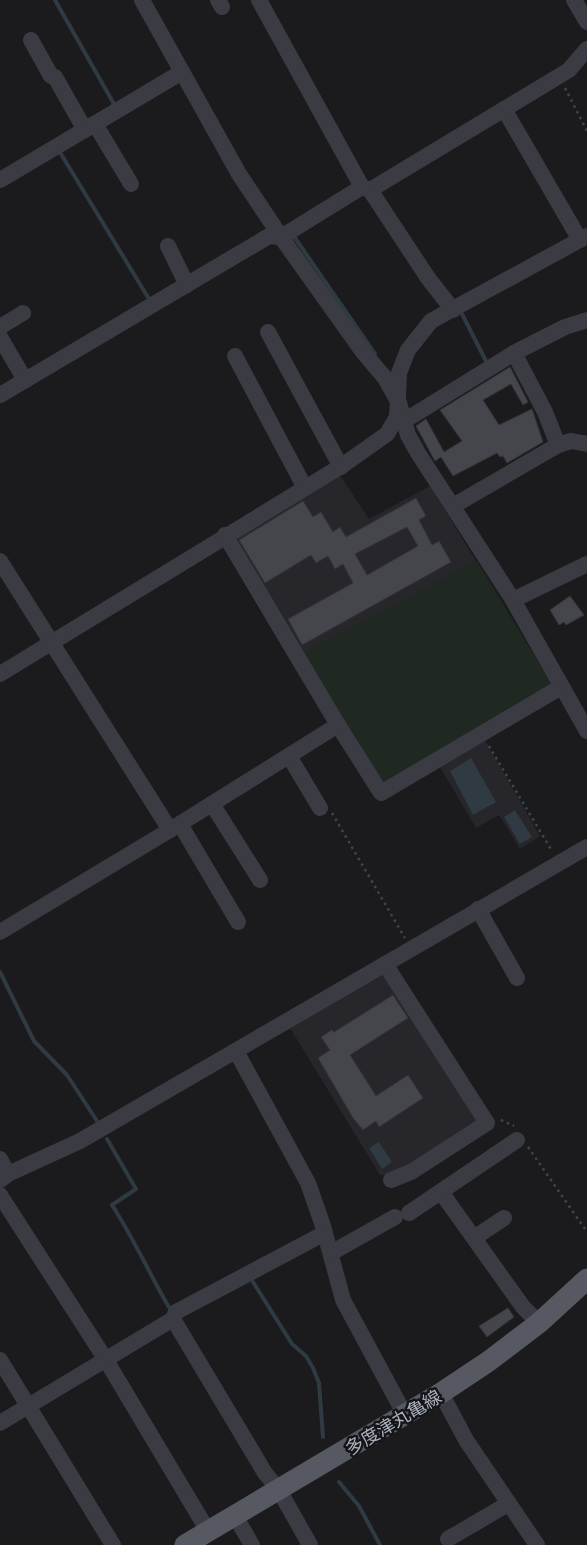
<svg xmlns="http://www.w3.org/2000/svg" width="587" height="1545" font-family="Manrope,'Noto Sans JP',sans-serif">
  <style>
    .built { fill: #26262b }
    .green { fill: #202921 }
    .water { fill: #2f3a43 }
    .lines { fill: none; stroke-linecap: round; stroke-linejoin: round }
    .stream { stroke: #2f3a43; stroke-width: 4 }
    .building { fill: #44464b; stroke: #34343a; fill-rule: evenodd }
    .path { stroke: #41444a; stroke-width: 2.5; stroke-dasharray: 2.5 4; stroke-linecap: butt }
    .minor { stroke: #3b3c43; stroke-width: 16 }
    .major { stroke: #575962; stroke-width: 21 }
    .labels { text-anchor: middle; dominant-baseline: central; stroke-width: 5; stroke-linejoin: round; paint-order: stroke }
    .street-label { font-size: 18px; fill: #acb2be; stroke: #151519 }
  </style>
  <rect width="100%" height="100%" fill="#1b1b1d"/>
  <g class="built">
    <polygon points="340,475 369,519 430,486 551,683 479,730 540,836 520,849 499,815 476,828 440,767 383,785 234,537"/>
    <polygon points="380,973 386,973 479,1121 394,1174 385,1175 380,1175 290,1028"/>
  </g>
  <polygon class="green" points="477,561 551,683 550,688 383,785 301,654"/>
  <g class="water">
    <polygon points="471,758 496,802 473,815 450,771"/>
    <polygon points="515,810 532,837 520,844 504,817"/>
    <polygon points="379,1142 392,1162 382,1169 369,1148"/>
  </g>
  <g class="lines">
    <g class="stream">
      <polyline points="55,0 114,104 112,106"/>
      <polyline points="61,154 149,299"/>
      <polyline points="295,238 375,354"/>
      <polyline points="462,314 488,365"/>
      <polyline points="0,972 34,1041 67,1075 97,1121"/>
      <path d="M 107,1139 L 136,1189 L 112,1205 C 134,1239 150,1275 170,1309 L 173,1308"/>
      <polyline points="253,1282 292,1344 306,1356 313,1368 319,1383 323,1437"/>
      <polyline points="339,1482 359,1506 380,1545"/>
    </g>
  </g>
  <g class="building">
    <polygon points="510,367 528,402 523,405 511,384 483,400 499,425 532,409 543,442 507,463 503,456 500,457 497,453 453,476 441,457 435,461 416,426 426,419 444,452 462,441 440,410"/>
    <path d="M 416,498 L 426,516 L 419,520 L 432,545 L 439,541 L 451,562 L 302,645 L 288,619 L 353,583 L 343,564 L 335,569 L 328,556 L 316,563 L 311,555 L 265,583 L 239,540 L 303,501 L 313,517 L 321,512 L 333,532 L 340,527 L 346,537 ZM 407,527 L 418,546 L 367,575 L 355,554 Z"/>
    <polygon points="570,596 584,615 566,625 564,622 559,625 550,610"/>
    <polygon points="393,995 408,1018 350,1055 376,1096 408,1075 423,1098 379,1127 376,1121 363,1130 353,1118 318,1058 330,1050 321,1037 332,1030 334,1032"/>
    <polygon points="508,1308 514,1317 487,1337 479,1326"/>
  </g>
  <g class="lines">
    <g class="path">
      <polyline points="565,88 587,131"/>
      <polyline points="489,746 552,851"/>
      <polyline points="332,813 405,938"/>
      <polyline points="501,1120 514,1126"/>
      <polyline points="528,1147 587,1232"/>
    </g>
    <g class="minor">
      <polyline points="142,0 239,174 281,237 363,352 385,378 399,403 408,435 418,453 513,600 587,731"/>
      <polyline points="218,0 222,7"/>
      <polyline points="259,0 362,187 370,190 428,278 453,310"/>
      <polyline points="574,0 587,22"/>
      <polyline points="31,40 51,76 55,77 85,130"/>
      <polyline points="504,109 580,240"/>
      <polyline points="95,124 131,184"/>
      <polyline points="0,180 182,72"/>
      <polyline points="370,190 569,70 587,49"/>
      <polyline points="168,246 187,285"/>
      <polyline points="0,327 23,313"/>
      <polyline points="268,332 341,467"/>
      <polyline points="0,337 25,380"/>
      <polyline points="514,353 545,412 558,445"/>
      <polyline points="235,356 305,488"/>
      <polyline points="0,395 269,236 281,237 362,187"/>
      <polyline points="404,421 514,353 565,327 587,320"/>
      <polyline points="453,506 558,445 571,441 587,444"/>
      <polyline points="0,561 170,830"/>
      <polyline points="513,600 587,564"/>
      <polyline points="0,674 343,465 387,434 397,417 399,373 408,350 431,321 587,236"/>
      <polyline points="338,725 381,793 561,687"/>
      <polyline points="289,756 320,808"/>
      <polyline points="212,804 260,880"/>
      <polyline points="180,824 238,922"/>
      <polyline points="478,909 517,978"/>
      <polyline points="0,932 170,830 338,725 225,535"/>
      <polyline points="385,964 487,1123 411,1172 391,1180"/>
      <polyline points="236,1051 308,1183 323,1226 343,1300 405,1415"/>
      <polyline points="0,1159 8,1174"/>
      <polyline points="0,1180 8,1174 80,1141 587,847"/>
      <polyline points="441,1192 523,1307 539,1323"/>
      <polyline points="0,1195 106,1360 208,1531"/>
      <polyline points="409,1213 517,1140"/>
      <polyline points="474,1238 504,1218"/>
      <polyline points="331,1253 395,1217"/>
      <polyline points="173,1319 265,1473 279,1490 310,1545"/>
      <polyline points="0,1360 113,1545"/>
      <polyline points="441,1393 466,1440 537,1545"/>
      <polyline points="0,1423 173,1319 176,1312 325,1233"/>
      <polyline points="235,1516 252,1545"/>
      <polyline points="448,1539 508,1504"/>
    </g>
    <polyline class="major" points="185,1545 441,1393 489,1361 539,1323 587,1279"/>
  </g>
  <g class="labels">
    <g class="street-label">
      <text transform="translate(393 1422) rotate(-31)">多度津丸亀線</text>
    </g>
  </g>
</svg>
